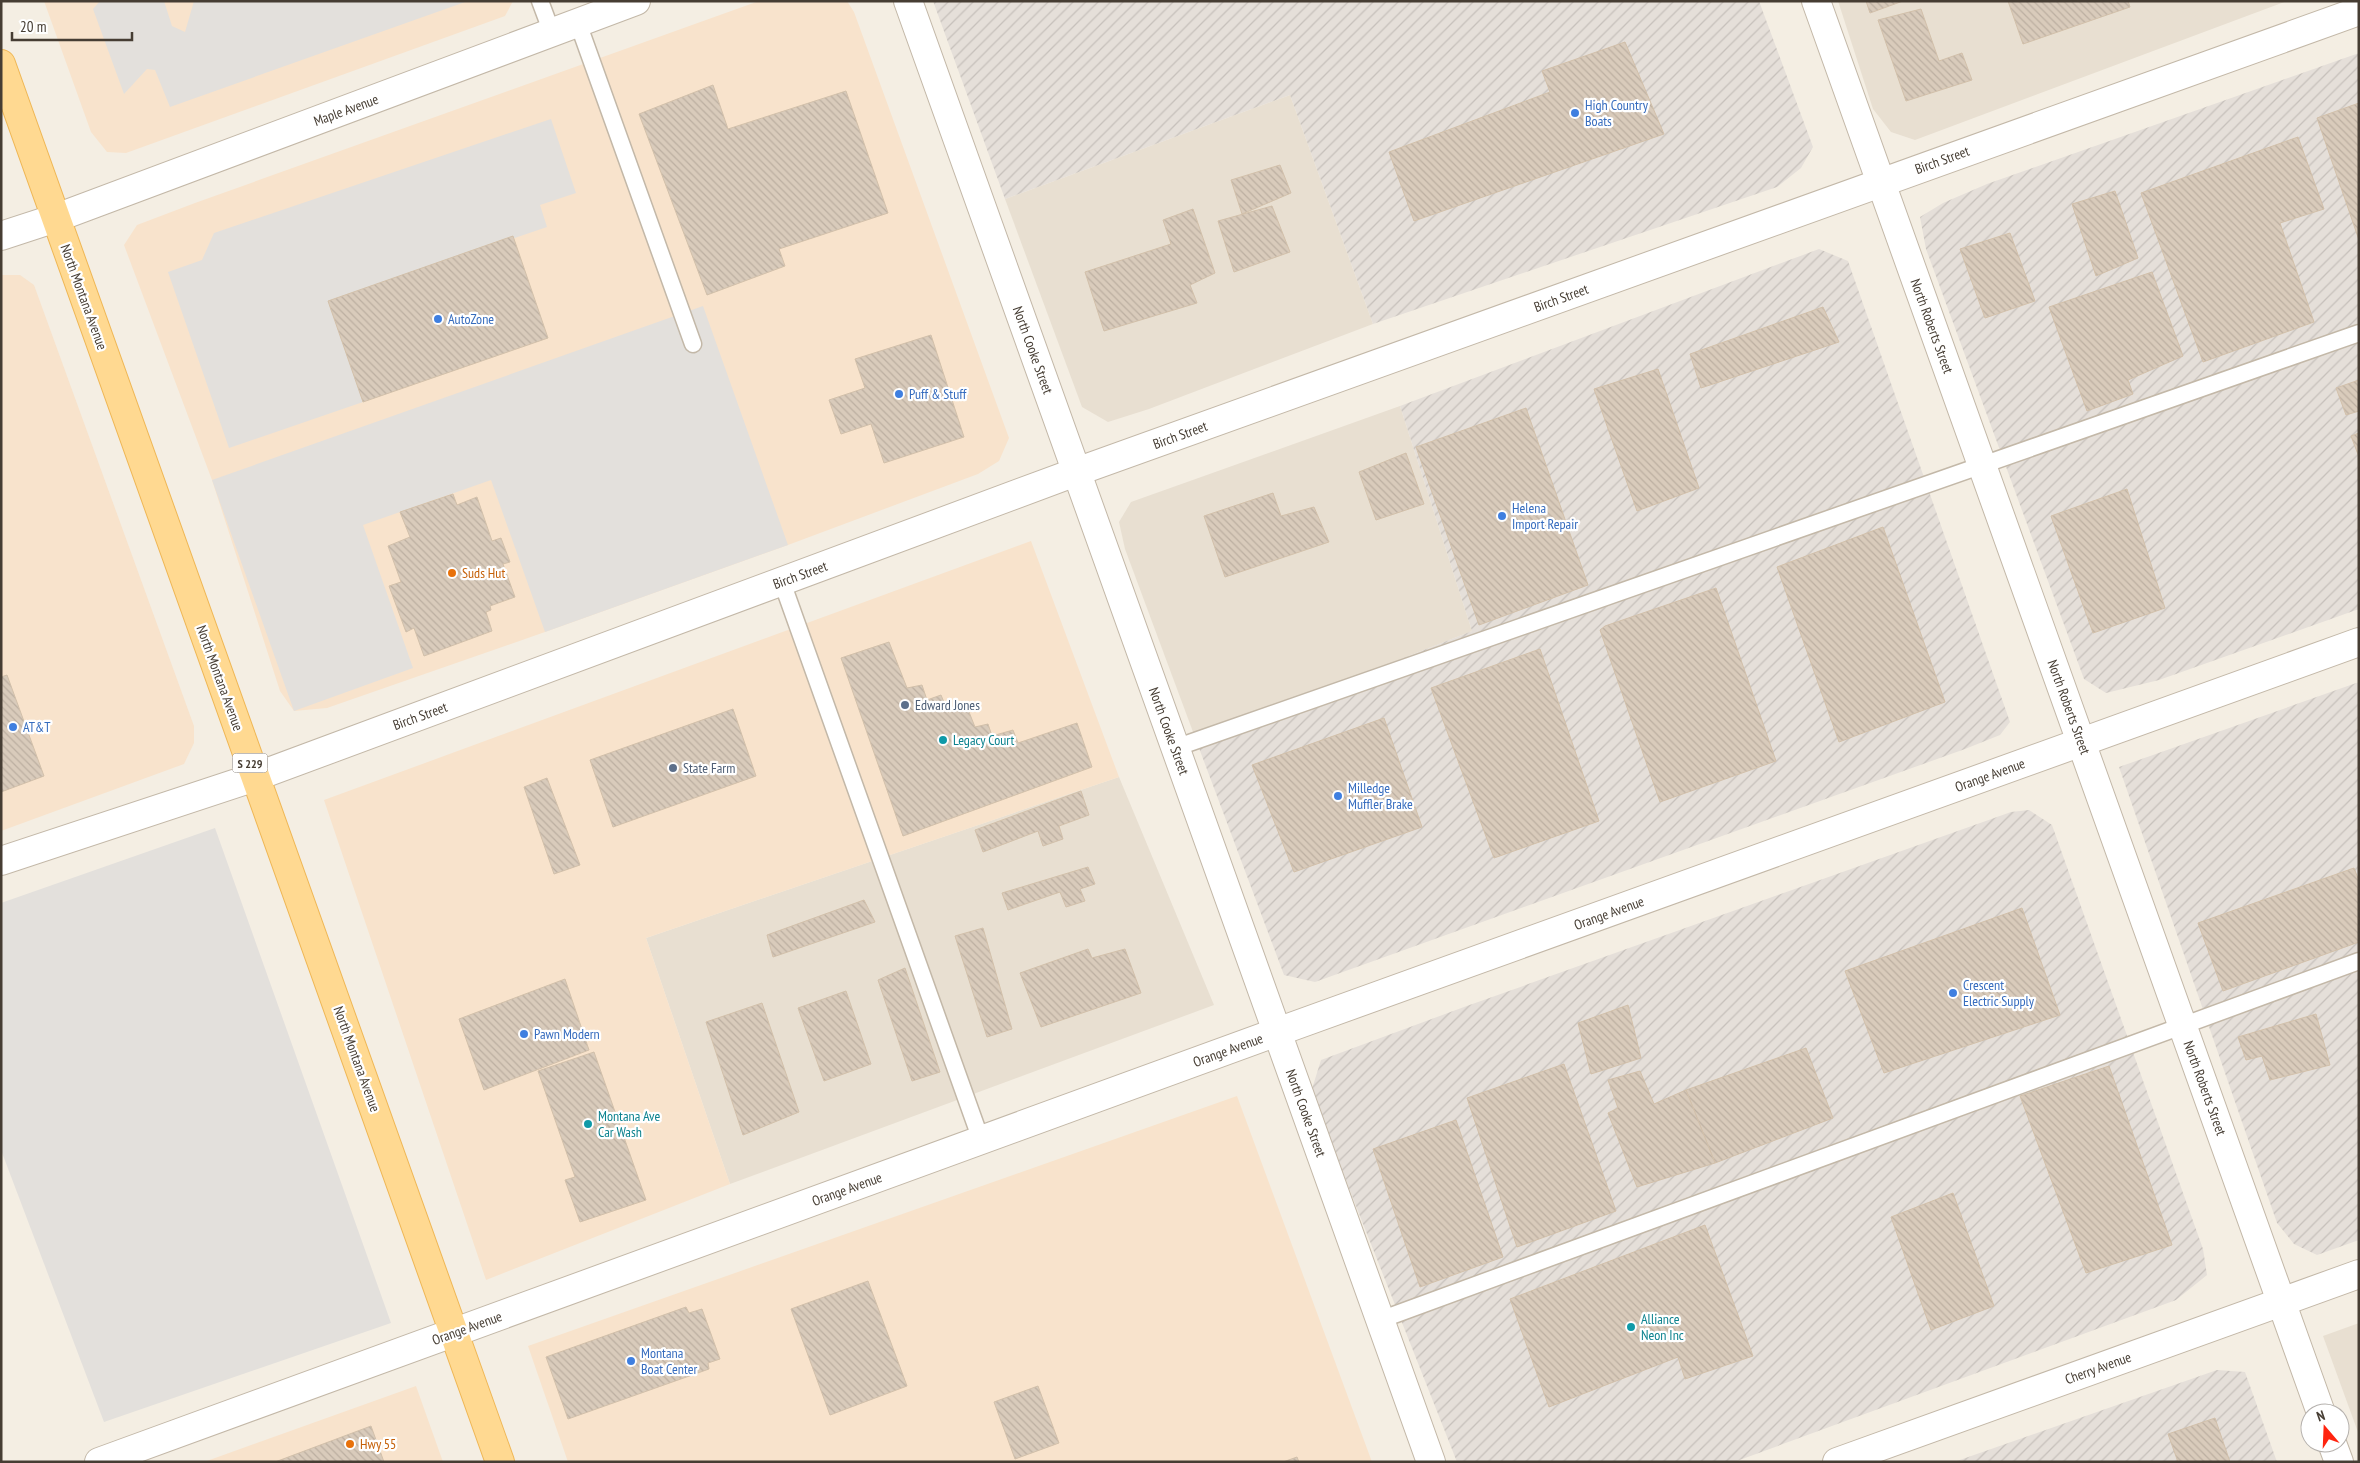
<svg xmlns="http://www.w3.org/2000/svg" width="2360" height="1463" font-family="'PT Sans Narrow',sans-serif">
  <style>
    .residential { fill: #e8dfd1 }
    .commercial { fill: #f8e3cc }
    .industrial { fill: url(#industrial-furrows) }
    .parking { fill: #e3e0dc }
    .building { fill: url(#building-back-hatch); stroke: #d2c0aa }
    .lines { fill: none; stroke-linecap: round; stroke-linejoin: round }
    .service-casing { stroke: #c3b8a8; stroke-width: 19 }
    .minor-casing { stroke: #c3b8a8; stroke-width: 30 }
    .primary-casing { stroke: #efb756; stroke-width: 30 }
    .service { stroke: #fff; stroke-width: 16 }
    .minor { stroke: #fff; stroke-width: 28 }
    .primary { stroke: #ffd991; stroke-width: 28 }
    .shop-dot { fill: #3f7fe0; stroke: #fff; stroke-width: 2 }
    .food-dot { fill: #e8710a; stroke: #fff; stroke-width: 2 }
    .service-dot { fill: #5c6f8a; stroke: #fff; stroke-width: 2 }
    .culture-dot { fill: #0f9aa8; stroke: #fff; stroke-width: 2 }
    .labels { text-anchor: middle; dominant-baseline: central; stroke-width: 4.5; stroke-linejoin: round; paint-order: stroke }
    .shield { fill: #fff; stroke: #7e7770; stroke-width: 1 }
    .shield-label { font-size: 12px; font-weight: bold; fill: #463d33 }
    .shop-label { font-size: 14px; fill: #366cbe; stroke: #fff; text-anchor: start }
    .street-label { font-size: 14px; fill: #463d33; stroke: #fff }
    .food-label { font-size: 14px; fill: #c56008; stroke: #fff; text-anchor: start }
    .service-label { font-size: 14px; fill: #4e5e75; stroke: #fff; text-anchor: start }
    .culture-label { font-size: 14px; fill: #0d838f; stroke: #fff; text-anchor: start }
  </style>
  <defs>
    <pattern id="industrial-furrows" width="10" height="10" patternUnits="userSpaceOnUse" patternTransform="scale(1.25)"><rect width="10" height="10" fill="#e5dfd9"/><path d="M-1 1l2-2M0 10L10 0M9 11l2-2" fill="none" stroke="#c6c0bb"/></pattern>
    <pattern id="building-back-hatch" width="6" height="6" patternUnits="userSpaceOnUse" patternTransform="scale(1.25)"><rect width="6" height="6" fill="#d9cbbb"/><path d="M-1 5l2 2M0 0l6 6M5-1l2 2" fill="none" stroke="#bcafa1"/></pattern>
  </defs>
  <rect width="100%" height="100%" fill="#f4eee3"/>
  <g class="residential">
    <polygon points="1838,1 2287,1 1915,140 1891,132 1873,109"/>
    <polygon points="1290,95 1373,324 1149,409 1108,422 1082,407 1005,199"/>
    <polygon points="1400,406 1472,631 1196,740 1125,549 1119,522 1131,502"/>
    <polygon points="1119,777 1214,1005 730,1184 646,938"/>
    <polygon points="2359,1323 2359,1435 2323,1336"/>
  </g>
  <g class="commercial">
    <polygon points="44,1 513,1 505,16 126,153 107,152 91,132"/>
    <polygon points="759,1 847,1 854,12 1009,438 999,461 978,474 788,545 545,632 327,708 294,711 280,691 212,480 124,245 137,225 195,203"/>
    <polygon points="1,275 20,275 34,285 194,726 194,743 184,764 1,831"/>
    <polygon points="1031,541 1119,777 646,938 730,1184 486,1280 324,800"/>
    <polygon points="1237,1096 1372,1462 568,1462 528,1346"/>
    <polygon points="416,1386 443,1462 204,1462"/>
  </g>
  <g class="industrial">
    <polygon points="933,1 1759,1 1813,147 1801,168 1777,187 1373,324 1290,95 1005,199"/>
    <polygon points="2359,53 2359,609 2159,680 2106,693 2084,679 1926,249 1920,217 1943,203 1987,184"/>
    <polygon points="1819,249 1848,261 2010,722 2000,735 1965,749 1315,982 1284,975 1196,740 1472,631 1400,406"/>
    <polygon points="2359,682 2359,1240 2317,1255 2294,1244 2277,1223 2119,767"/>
    <polygon points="2029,810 2052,825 2203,1249 2207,1275 2176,1300 1734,1462 1457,1462 1311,1092 1321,1060 1464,1007 2011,812"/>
    <polygon points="2217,1370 2245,1372 2277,1462 1954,1462"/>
  </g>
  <g class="parking">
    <polygon points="100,1 164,1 172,26 185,32 194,1 468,1 170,107 155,70 147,69 124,94 93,9"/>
    <polygon points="551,119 576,193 540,205 547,227 328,301 363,402 229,448 168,272 202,260 214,233"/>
    <polygon points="703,306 788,545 545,632 491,480 363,525 413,668 294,711 212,480"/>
    <polygon points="215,828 391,1323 104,1422 1,1150 1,903"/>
  </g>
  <g class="building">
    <polygon points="1866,1 1903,1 1870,13"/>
    <polygon points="2008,1 2128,1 2130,7 2023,44"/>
    <polygon points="1921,9 1939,61 1962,53 1972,80 1906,101 1878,20"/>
    <polygon points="1625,42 1664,134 1414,221 1389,152 1550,92 1542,71"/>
    <polygon points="713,85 728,129 846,91 888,213 779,249 785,266 707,295 639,114"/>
    <polygon points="2359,103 2359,240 2317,118"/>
    <polygon points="2298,137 2324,209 2280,223 2314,322 2203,362 2141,193"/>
    <polygon points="1280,165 1291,193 1242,214 1231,180"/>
    <polygon points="2115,191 2138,258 2096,276 2072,204"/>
    <polygon points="1272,206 1290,252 1234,272 1218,221"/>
    <polygon points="1193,209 1215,273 1190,285 1197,303 1104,331 1085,272 1171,244 1163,220"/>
    <polygon points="2010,233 2035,301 1985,318 1960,249"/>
    <polygon points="513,236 548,338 363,402 328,301"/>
    <polygon points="2152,272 2183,356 2128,380 2133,394 2087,411 2049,307"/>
    <polygon points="1823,307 1839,342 1701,388 1690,354"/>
    <polygon points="931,335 964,437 884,463 871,424 841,434 829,400 865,388 855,359"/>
    <polygon points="1658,369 1699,488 1637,511 1594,389"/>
    <polygon points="2359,380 2359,411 2346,415 2336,388"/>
    <polygon points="1526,408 1588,585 1479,625 1416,447"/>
    <polygon points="2359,433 2359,457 2351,436"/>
    <polygon points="1406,453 1424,504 1376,520 1359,472"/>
    <polygon points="2127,489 2165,608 2093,633 2051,516"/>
    <polygon points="1273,493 1281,516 1314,507 1329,542 1225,577 1204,516"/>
    <polygon points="453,494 457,505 477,497 492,541 501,538 510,562 503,564 515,597 490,606 491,610 486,612 492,631 424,656 414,628 406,632 389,586 401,582 388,546 410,537 400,512"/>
    <polygon points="1883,527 1945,702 1839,742 1777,567"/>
    <polygon points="1716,588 1776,761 1660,802 1600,630 1605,626"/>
    <polygon points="889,642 907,688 922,685 927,700 941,695 948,712 967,707 975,727 988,724 992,736 1013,730 1018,743 1077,723 1092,767 903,836 841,658"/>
    <polygon points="1540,649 1599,821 1494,858 1431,688"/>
    <polygon points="7,675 44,776 1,792 1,677"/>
    <polygon points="733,709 756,776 613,827 590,760"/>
    <polygon points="1384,718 1422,827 1294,872 1252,765"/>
    <polygon points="547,778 580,865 554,874 524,787"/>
    <polygon points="1081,791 1089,815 1059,826 1063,839 1043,846 1038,831 983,852 975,830"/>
    <polygon points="1088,867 1095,884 1080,889 1085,901 1066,907 1060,892 1008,910 1002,893"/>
    <polygon points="2354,868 2359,881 2359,942 2223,991 2198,923"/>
    <polygon points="864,900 875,922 773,957 767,935"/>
    <polygon points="2022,908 2060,1015 1884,1073 1845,971"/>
    <polygon points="983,928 1012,1029 987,1037 955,936"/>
    <polygon points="1088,949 1092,958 1125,949 1141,993 1041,1027 1020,973"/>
    <polygon points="905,968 940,1072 912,1081 878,980"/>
    <polygon points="565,979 589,1050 484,1090 459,1019"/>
    <polygon points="846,991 871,1064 824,1081 798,1008"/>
    <polygon points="762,1003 799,1112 743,1135 706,1022"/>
    <polygon points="1628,1005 1641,1058 1591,1074 1578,1023"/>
    <polygon points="2316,1014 2330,1065 2270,1080 2262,1056 2246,1060 2238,1037"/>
    <polygon points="1806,1048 1833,1118 1715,1163 1686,1090"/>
    <polygon points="594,1052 646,1200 580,1222 565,1180 575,1177 538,1071"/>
    <polygon points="1564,1064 1616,1211 1517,1247 1467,1098"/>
    <polygon points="2109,1066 2172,1245 2086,1273 2020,1096"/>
    <polygon points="1640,1071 1654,1104 1686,1090 1715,1163 1637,1187 1608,1113 1618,1108 1608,1080"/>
    <polygon points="1456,1120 1503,1257 1420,1287 1373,1149"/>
    <polygon points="1953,1193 1994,1306 1931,1330 1891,1217"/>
    <polygon points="1705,1225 1753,1356 1685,1379 1678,1357 1549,1407 1510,1299"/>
    <polygon points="868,1281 907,1386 830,1415 791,1309"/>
    <polygon points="686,1307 689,1313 702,1309 720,1359 708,1363 709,1369 568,1419 546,1357"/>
    <polygon points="1038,1386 1059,1443 1015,1459 994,1402"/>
    <polygon points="2215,1418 2230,1462 2178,1462 2168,1434"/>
    <polygon points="371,1426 384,1462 275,1462"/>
    <polygon points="1297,1457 1299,1462 1283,1462"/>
  </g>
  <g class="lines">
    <g class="service-casing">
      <g id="service">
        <polyline points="540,1 552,33"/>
        <polyline points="578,23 693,344"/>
        <polyline points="782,582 981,1140"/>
        <polyline points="1175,748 2359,333"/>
        <polyline points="1380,1320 2359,961"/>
      </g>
    </g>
    <g class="minor-casing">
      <g id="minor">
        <polyline points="908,1 1431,1462"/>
        <polyline points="1816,1 2321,1413"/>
        <polyline points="1,236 56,218 636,1"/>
        <polyline points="1,861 255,777 1076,472 2359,11"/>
        <polyline points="2332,1443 2339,1462"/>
        <polyline points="99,1462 1277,1032 2359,642"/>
        <polyline points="1837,1462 2359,1274"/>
      </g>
    </g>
    <g class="primary-casing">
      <polyline id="primary" points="1,64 500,1462"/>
    </g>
    <use href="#service" class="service"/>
    <use href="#minor" class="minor"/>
    <use href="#primary" class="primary"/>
  </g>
  <g class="shop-dot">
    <circle cx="1575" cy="113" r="5"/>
    <circle cx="438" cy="319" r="5"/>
    <circle cx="899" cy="394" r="5"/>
    <circle cx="1502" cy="516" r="5"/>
    <circle cx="13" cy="727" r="5"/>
    <circle cx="1338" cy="796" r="5"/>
    <circle cx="1953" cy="993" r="5"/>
    <circle cx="524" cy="1034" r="5"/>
    <circle cx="631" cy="1361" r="5"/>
  </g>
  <g class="food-dot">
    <circle cx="452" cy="573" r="5"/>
    <circle cx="350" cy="1444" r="5"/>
  </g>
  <g class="service-dot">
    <circle cx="905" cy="705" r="5"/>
    <circle cx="673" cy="768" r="5"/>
  </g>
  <g class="culture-dot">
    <circle cx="943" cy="740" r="5"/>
    <circle cx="588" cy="1124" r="5"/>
    <circle cx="1631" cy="1327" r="5"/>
  </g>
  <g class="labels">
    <rect class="shield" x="232.5" y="753.5" width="35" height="19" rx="4"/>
    <g class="shield-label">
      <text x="250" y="763">S 229</text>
    </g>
    <g class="shop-label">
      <text x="1585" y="105">High Country<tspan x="1585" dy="16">Boats</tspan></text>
      <text x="448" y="319">AutoZone</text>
      <text x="909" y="394">Puff &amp; Stuff</text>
      <text x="1512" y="508">Helena<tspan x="1512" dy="16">Import Repair</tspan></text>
      <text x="23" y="727">AT&amp;T</text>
      <text x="1348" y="788">Milledge<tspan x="1348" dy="16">Muffler Brake</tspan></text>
      <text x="1963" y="985">Crescent<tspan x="1963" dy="16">Electric Supply</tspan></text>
      <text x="534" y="1034">Pawn Modern</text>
      <text x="641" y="1353">Montana<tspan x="641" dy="16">Boat Center</tspan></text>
    </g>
    <g class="street-label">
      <text transform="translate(346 110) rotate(-20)">Maple Avenue</text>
      <text transform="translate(1942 160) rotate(-20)">Birch Street</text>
      <text transform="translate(84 297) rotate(70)">North Montana Avenue</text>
      <text transform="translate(1561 298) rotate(-20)">Birch Street</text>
      <text transform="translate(1932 326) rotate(70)">North Roberts Street</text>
      <text transform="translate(1033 350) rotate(70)">North Cooke Street</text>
      <text transform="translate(1180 435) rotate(-20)">Birch Street</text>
      <text transform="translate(800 575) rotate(-20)">Birch Street</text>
      <text transform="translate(220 678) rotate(70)">North Montana Avenue</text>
      <text transform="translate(2069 707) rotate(70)">North Roberts Street</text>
      <text transform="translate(420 716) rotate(-20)">Birch Street</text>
      <text transform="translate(1169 731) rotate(70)">North Cooke Street</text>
      <text transform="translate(1990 775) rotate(-20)">Orange Avenue</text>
      <text transform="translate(1609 913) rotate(-20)">Orange Avenue</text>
      <text transform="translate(1228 1050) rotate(-20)">Orange Avenue</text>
      <text transform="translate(357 1059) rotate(70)">North Montana Avenue</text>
      <text transform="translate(2205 1088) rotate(70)">North Roberts Street</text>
      <text transform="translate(1306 1113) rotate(70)">North Cooke Street</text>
      <text transform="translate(847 1189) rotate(-20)">Orange Avenue</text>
      <text transform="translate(467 1328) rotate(-20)">Orange Avenue</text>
      <text transform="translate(2098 1368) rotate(-20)">Cherry Avenue</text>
    </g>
    <g class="food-label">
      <text x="462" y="573">Suds Hut</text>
      <text x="360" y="1444">Hwy 55</text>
    </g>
    <g class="service-label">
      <text x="915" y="705">Edward Jones</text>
      <text x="683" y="768">State Farm</text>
    </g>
    <g class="culture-label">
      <text x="953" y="740">Legacy Court</text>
      <text x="598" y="1116">Montana Ave<tspan x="598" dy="16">Car Wash</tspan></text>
      <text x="1641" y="1319">Alliance<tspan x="1641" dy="16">Neon Inc</tspan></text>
    </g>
  </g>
  <rect width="2360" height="1463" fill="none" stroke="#463d33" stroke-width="5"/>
  <g transform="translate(2325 1428) rotate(341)"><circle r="24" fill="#ffffff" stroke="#b5b1ad"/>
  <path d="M0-4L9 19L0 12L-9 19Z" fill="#ff240f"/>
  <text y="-8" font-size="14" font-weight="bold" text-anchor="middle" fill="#463d33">N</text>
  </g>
  <path d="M12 32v8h120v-8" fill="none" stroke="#463d33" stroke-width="2.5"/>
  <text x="20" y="32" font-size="15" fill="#463d33" stroke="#ffffff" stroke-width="4" paint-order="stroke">20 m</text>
</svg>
